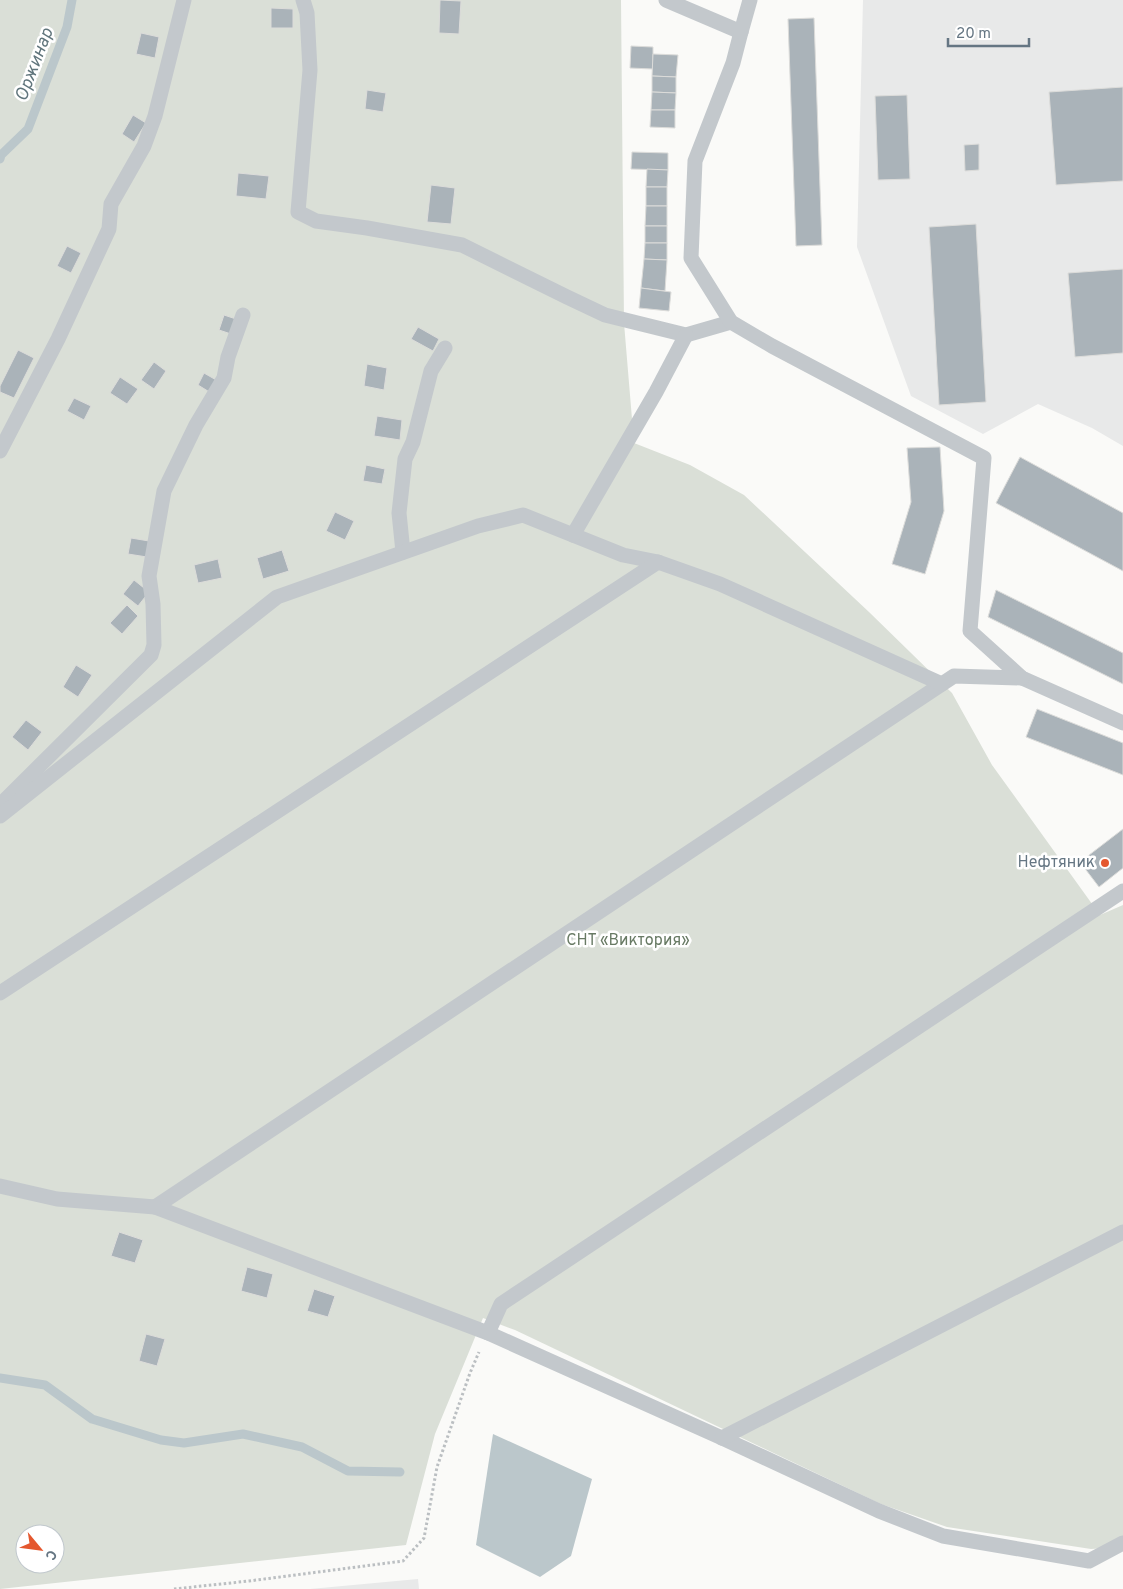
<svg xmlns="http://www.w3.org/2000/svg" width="1123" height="1589" font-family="Overpass,sans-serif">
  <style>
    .built { fill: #e8e9e9 }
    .green { fill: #dadfd7; fill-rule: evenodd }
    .water { fill: #bbc7cb }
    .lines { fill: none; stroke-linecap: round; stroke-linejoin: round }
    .stream { stroke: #bbc7cb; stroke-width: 9 }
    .building { fill: #aab3b9; stroke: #dcdcda }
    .path { stroke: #bbbfc2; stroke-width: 3; stroke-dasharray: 2.5 2.5; stroke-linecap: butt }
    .lane { stroke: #c3c8cc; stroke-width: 15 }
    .poi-dot { fill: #e4572e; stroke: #fff; stroke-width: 2 }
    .labels { text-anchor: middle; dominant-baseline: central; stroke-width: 5; stroke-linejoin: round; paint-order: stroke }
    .poi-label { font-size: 16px; fill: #657683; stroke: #fff; text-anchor: end }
    .park-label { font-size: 16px; fill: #687a64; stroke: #fff }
    .water-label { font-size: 18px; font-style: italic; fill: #60757c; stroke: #fff }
  </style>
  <rect width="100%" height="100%" fill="#fafaf8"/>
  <g class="built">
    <polygon points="863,0 1123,0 1123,446 1092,428 1038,404 983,434 911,396 857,247"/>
    <polygon points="418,1579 419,1589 310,1589"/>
  </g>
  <path class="green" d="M 0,0 L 621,0 L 624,323 L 634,443 L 690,465 L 744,495 L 869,612 L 952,693 L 992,765 L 1100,915 L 1123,905 L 1123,1547 L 1091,1549 L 947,1527 L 881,1504 L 515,1330 L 483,1318 L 435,1434 L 406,1545 L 0,1589 ZM 25,1534 L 55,1534 L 55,1564 L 25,1564 Z"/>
  <polygon class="water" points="493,1434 592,1479 571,1556 540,1577 476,1545"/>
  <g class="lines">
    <g class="stream">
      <polyline points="0,159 1,155 28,129 67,27 72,0"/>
      <polyline points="0,1378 45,1385 92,1419 161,1440 184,1443 243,1434 302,1447 348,1471 400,1472"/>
    </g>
  </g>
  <g class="building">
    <polygon points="440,0 461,1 459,34 439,33"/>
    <polygon points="271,8 293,9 293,28 271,28"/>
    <polygon points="814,18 822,245 796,246 788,19"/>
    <polygon points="141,33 159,37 155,58 136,54"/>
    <polygon points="631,46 653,47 653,69 630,68"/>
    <polygon points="653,54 678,55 676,77 652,76"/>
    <polygon points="652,76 676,77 676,93 652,92"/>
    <polygon points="1123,87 1123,181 1056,185 1049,92"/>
    <polygon points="367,90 386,93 383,112 365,109"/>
    <polygon points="652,92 676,93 675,110 651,110"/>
    <polygon points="907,95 910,179 878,180 875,96"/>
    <polygon points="651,110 675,110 675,128 650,127"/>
    <polygon points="133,115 146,123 134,142 122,134"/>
    <polygon points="979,144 979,170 965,171 964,145"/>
    <polygon points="632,152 668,153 668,170 631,169"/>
    <polygon points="647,169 668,170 667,187 646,187"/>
    <polygon points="238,173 269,176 266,199 236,196"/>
    <polygon points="431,185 455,188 451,224 427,222"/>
    <rect x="646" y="187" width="21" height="19"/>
    <polygon points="646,206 667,206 667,226 645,226"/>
    <polygon points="976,224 986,402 939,405 929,227"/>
    <rect x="645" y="226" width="22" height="17"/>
    <polygon points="645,243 667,243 667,260 644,259"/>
    <polygon points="67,246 81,253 71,273 57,266"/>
    <polygon points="644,259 667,260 665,291 641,288"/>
    <polygon points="1123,269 1123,353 1075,357 1068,273"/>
    <polygon points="641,288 671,292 669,311 639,308"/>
    <polygon points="224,315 236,319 231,334 219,330"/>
    <polygon points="418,327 439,339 433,351 411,339"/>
    <polygon points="18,350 34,358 14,398 0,392 0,386"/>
    <polygon points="154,362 166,371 154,389 141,380"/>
    <polygon points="367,364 387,368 384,390 364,386"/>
    <polygon points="204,373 218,381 211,393 198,385"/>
    <polygon points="120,377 138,389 127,404 110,393"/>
    <polygon points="74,398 91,406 84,420 67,411"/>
    <polygon points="377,416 402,420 400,440 374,436"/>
    <polygon points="940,447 944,511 925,574 892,564 911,502 907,448"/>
    <polygon points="1020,457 1123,513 1123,571 996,503"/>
    <polygon points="366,465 385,469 382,484 363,481"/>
    <polygon points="335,512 354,521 345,540 326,531"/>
    <polygon points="131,538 149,541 147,557 128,554"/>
    <polygon points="282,550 289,571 263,579 257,558"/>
    <polygon points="218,559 222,578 198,583 194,565"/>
    <polygon points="134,580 149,592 138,606 123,594"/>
    <polygon points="996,590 1123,653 1123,684 988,617"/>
    <polygon points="127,605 138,616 122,634 110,623"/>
    <polygon points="76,665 92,675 78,697 63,687"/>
    <polygon points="1037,709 1123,743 1123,775 1026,737"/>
    <polygon points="26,720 42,732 28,750 12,737"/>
    <polygon points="1123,829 1123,868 1099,887 1080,862"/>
    <polygon points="119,1232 143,1240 135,1263 111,1256"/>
    <polygon points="247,1267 273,1274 267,1298 241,1291"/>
    <polygon points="314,1289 335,1296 328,1317 307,1311"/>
    <polygon points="146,1334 165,1339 157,1366 139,1361"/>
  </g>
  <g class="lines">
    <polyline class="path" points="174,1589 249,1581 403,1561 424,1538 437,1467 470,1373 479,1352"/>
    <g class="lane">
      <polyline points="303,0 307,13 310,70 298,212 316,221 367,228 462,245 567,297 605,315 686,335 731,322"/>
      <polyline points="666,0 741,32 733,63 695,161 691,258 731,322 772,346 984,458 970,631 1022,678 1123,723"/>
      <polyline points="741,32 750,0"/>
      <polyline points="0,451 58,339 109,229 111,204 144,146 155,116 184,0"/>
      <polyline points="573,535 623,555 658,562"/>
      <polyline points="403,552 399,513 405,459 413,442 431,371 445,348"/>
      <polyline points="1022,678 954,676 155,1207 488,1333 722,1438 879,1511 943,1536 1089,1561 1123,1543"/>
      <polyline points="0,805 151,655 154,645 153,604 149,576 164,491 196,425 224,378 228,357 243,315"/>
      <polyline points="0,816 277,597 478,526 523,515 573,535 656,392 686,335"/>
      <polyline points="0,993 658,562 720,584 942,684"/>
      <polyline points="0,1186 57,1199 155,1207"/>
      <polyline points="488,1333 501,1304 1123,891"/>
      <polyline points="722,1438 1123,1232"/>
    </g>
  </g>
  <circle class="poi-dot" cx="1105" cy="863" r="5"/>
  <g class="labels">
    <g class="poi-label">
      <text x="1095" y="863">Нефтяник</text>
    </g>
    <g class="park-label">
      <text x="628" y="941">СНТ «Виктория»</text>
    </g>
    <g class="water-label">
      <text transform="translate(35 65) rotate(-69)">Оржинар</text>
    </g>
  </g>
  <g transform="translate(40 1549) rotate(119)"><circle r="24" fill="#ffffff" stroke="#c1c8cd"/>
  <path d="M0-4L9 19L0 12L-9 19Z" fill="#e4572e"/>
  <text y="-8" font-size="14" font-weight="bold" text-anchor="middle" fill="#657683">С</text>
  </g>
  <path d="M948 38v8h81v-8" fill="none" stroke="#657683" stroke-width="2.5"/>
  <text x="956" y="38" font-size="15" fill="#657683" stroke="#ffffff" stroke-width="4" paint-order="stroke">20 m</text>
</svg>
